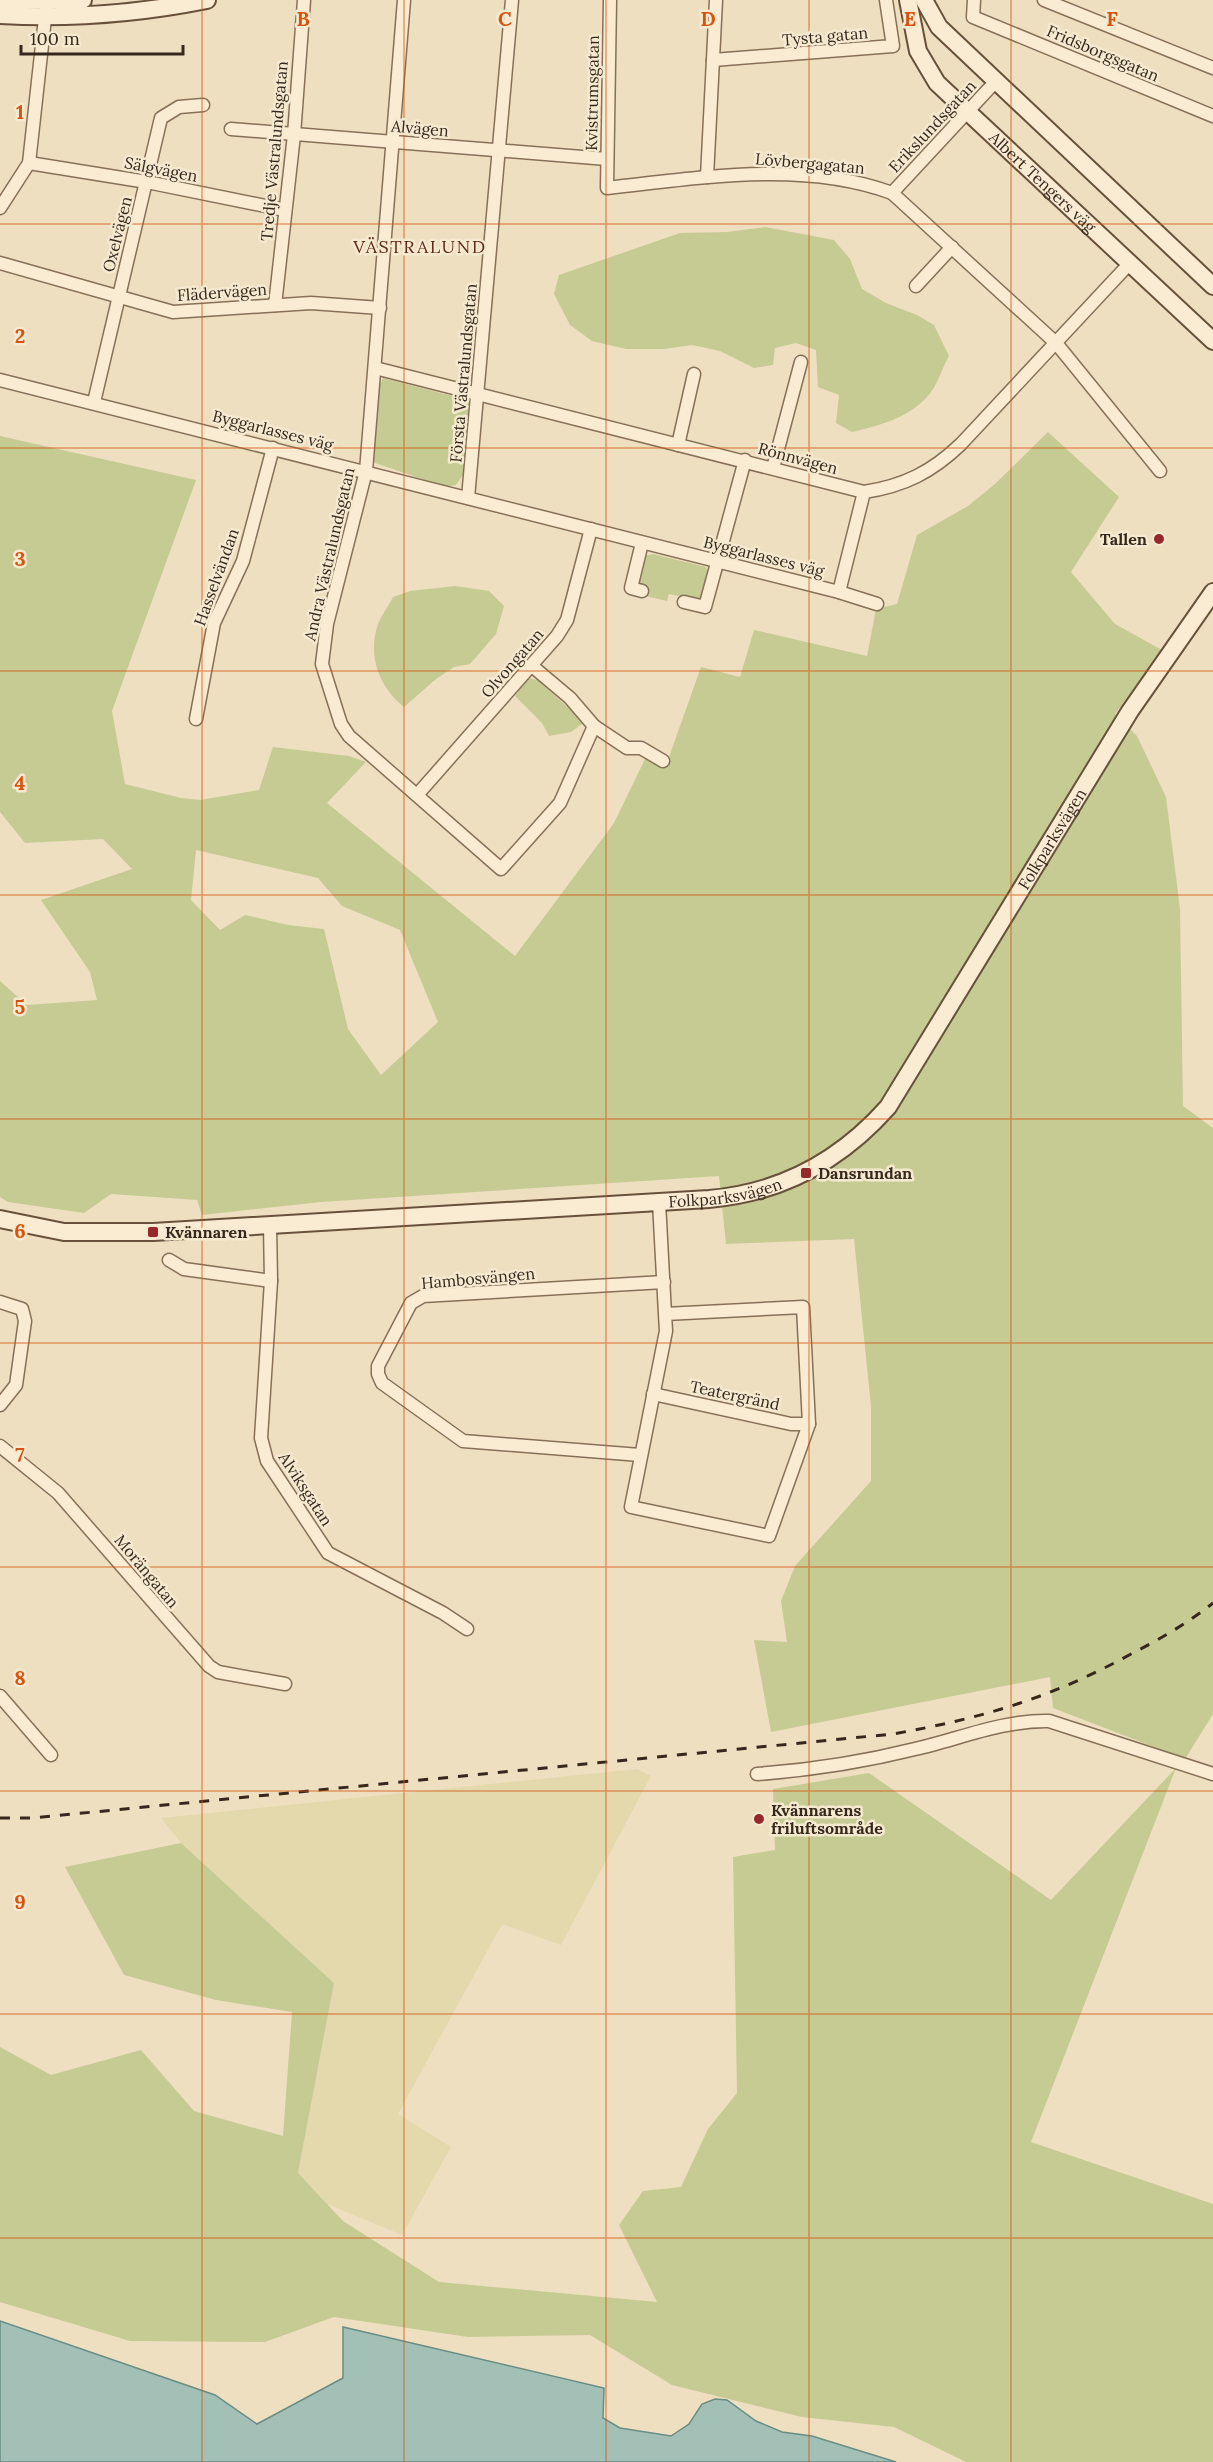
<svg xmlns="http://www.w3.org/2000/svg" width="1213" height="2462" font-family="Lora,serif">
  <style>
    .farmland { fill: #e3d9ad }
    .green { fill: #c6cb94; fill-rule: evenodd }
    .water { fill: #a3c0b6; stroke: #6a8d84; stroke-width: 1.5 }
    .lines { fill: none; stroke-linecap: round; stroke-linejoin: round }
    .street-casing { stroke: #877058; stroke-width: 15 }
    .secondary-casing { stroke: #68513b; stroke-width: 20 }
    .street { stroke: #f9ecd3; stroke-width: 12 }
    .secondary { stroke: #f9ecd3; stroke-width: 16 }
    .rail { stroke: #36281c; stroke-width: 3; stroke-dasharray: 10 10; stroke-linecap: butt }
    .grid { fill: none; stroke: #d6540e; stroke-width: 1.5; stroke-opacity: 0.55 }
    .poi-dot { fill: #95282b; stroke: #f5e9cf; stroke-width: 2 }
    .labels { text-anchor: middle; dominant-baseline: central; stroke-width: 5; stroke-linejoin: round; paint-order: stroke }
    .street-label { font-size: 16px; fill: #36281c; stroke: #f5e9cf }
    .poi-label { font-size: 16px; font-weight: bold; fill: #36281c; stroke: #f5e9cf; text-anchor: start }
    .neighbourhood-label { font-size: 18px; letter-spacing: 1.5px; fill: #63291c; stroke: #f5e9cf }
    .grid-label { font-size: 20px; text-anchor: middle; font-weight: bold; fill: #d6540e; stroke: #f5e9cf; stroke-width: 5; stroke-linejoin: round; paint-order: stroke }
  </style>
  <rect width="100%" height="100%" fill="#eedfc0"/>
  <polygon class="farmland" points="637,1769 651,1776 561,1945 502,1924 398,2114 451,2147 402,2235 327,2204 298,2173 334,1983 181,1843 161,1818"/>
  <g class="green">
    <path d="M 765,227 L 834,240 L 850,259 L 862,289 L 886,303 L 917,315 L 934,325 L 949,356 C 942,368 937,387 927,397 C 908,418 878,426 852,432 L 836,423 L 839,395 L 818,387 L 816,350 L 796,343 L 775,348 L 773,365 L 754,368 L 720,351 L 692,345 L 663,349 L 626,349 L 592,341 L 570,325 L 554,294 L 559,275 L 680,233 L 727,232 Z"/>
    <polygon points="383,378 468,400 470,404 465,472 456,485 445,487 375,463 372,458 379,386"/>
    <path d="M 1048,432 L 1119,497 L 1071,572 L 1115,624 L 1162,650 L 1115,714 L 1137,736 L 1166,797 L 1180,909 L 1183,1106 L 1213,1128 L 1213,1714 L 1185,1759 L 1053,1708 L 1050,1677 L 771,1732 L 754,1640 L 787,1642 L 781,1601 L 795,1566 L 871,1481 L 871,1407 L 854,1239 L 726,1244 L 719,1176 L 321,1202 L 202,1215 L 197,1200 L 111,1194 L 84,1213 L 8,1202 L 0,1197 L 0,981 L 27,1005 L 97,1000 L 90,972 L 41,900 L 132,869 L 103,839 L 25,843 L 0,812 L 0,436 L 196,480 L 112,711 L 125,784 L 181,798 L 200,800 L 259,790 L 273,747 L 349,756 L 366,762 L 327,803 L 515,956 L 614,823 L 646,757 L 669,757 L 701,667 L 740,677 L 754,630 L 867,656 L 876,609 L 897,604 L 917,535 L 968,506 L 995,484 ZM 196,850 L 318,878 L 342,906 L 400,930 L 438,1022 L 381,1075 L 348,1029 L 324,929 L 288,925 L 245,915 L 220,930 L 191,900 Z"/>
    <polygon points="653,554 706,567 708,573 701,601 669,594 667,601 645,596 647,586 638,583 644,556"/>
    <path d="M 455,586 L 489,591 L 504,606 L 496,634 L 470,664 L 454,667 L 436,679 L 404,707 C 380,688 368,658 377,627 C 380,617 388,607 393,597 L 410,591 Z"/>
    <polygon points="528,678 537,680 581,719 582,724 571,732 549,736 542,723 515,696"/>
    <polygon points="1176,1768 1031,2142 1213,2204 1213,2462 966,2462 894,2427 802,2417 672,2385 590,2335 468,2337 334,2317 265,2342 130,2341 0,2302 0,2047 51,2075 141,2050 194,2111 283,2136 292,2012 216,2000 124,1975 65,1867 181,1843 334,1983 298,2173 343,2221 439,2282 657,2302 619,2225 643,2191 681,2187 708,2129 737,2093 733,1857 775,1850 773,1789 869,1773 1051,1900"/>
  </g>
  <polygon class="water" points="0,2321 215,2395 257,2424 343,2378 343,2327 604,2388 603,2418 620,2428 671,2436 689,2424 702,2404 715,2399 727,2400 756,2421 782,2432 812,2436 896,2462 0,2462"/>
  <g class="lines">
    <g class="street-casing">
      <g id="street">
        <polyline points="404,0 366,471 327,624 322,664 341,724 349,736 501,869 560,803 594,726 570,698 532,666"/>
        <path d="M 610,0 L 607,188 C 700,178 802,160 892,193 L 1056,343 L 1160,471"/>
        <polyline points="974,0 973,17 1213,116"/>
        <polyline points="1044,0 1213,68"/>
        <polyline points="713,60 893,46 886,0"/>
        <polyline points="231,129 607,159"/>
        <polyline points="29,163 147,182 285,210"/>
        <polyline points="707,177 716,0"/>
        <polyline points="892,193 996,81"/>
        <polyline points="0,208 29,163 46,9"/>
        <polyline points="0,263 173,312 311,303 380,308"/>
        <polyline points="916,286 952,247"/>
        <polyline points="275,305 294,135 304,0"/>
        <path d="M 375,368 L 864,492 C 904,486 932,472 961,444 L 1130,263"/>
        <polyline points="0,380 839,592 877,604"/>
        <polyline points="94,402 161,118 179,107 203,105"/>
        <polyline points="678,445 694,374"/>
        <polyline points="773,468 801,362"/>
        <polyline points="468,498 512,0"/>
        <polyline points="642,591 631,588 642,543"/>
        <polyline points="839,592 864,492"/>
        <polyline points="684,602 705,607 745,460"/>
        <polyline points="196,719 214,623 243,561 273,448"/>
        <polyline points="594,726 627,748 641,748 663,761"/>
        <polyline points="417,795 557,636 567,620 591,529"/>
        <polyline points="659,1202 665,1314 803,1307 809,1424 769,1536 631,1507 666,1331 665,1314"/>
        <polyline points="270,1225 271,1281 261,1438 267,1461 328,1553 443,1613 467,1629"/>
        <polyline points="169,1260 184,1269 271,1281"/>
        <polyline points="0,1302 22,1309 25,1321 16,1385 0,1405"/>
        <polyline points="653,1394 791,1424 809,1424"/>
        <polyline points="0,1446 58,1493 209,1666 218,1672 285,1684"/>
        <polyline points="640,1455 463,1441 382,1383 378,1374 378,1366 411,1303 423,1296 664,1282"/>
        <polyline points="0,1696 51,1755"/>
        <path d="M 757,1774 C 811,1770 863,1762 915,1749 C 959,1739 1003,1720 1049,1721 L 1213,1774"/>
      </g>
    </g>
    <g class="secondary-casing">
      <g id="secondary">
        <path id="s1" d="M 908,0 L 918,51 L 937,83 L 1213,341"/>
        <polyline points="924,0 939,27 1213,286"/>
        <polyline points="0,1 83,0"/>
        <path d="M 0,15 C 71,19 137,14 207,0"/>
        <path id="s2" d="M 0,1219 L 64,1232 L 153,1232 L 709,1199 C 781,1193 840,1161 888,1107 L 1130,711 L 1213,592"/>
      </g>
    </g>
    <use href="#street" class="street"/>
    <use href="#secondary" class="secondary"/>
    <path class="rail" d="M 0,1818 L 32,1818 L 893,1734 C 983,1718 1051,1698 1131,1654 C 1160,1639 1188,1623 1213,1603"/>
  </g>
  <path class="grid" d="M 202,0 L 202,2462M 404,0 L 404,2462M 606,0 L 606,2462M 809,0 L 809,2462M 1011,0 L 1011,2462M 0,224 L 1213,224M 0,448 L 1213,448M 0,671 L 1213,671M 0,895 L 1213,895M 0,1119 L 1213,1119M 0,1343 L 1213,1343M 0,1567 L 1213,1567M 0,1791 L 1213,1791M 0,2014 L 1213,2014M 0,2238 L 1213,2238"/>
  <g class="poi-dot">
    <circle cx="1159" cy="539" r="6"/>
    <rect x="800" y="1167" width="12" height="12" rx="3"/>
    <rect x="147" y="1226" width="12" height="12" rx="3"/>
    <circle cx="759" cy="1819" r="6"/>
  </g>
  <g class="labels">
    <g class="street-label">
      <text transform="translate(825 36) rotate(-5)">Tysta gatan</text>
      <text transform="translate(1103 53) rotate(23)">Fridsborgsgatan</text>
      <text transform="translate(592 93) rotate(-89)">Kvistrumsgatan</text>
      <text transform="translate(932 126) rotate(-47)">Erikslundsgatan</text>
      <text transform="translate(420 128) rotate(5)">Alvägen</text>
      <text transform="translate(274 151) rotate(-85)">Tredje Västralundsgatan</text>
      <text transform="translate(810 163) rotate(5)">Lövbergagatan</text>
      <text transform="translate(161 169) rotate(11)">Sälgvägen</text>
      <text stroke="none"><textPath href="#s1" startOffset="234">Albert Tengers väg</textPath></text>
      <text transform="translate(117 234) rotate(-76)">Oxelvägen</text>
      <text transform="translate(222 292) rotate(-4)">Flädervägen</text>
      <text transform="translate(463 373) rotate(-85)">Första Västralundsgatan</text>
      <text transform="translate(273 430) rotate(14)">Byggarlasses väg</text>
      <text transform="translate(798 458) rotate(15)">Rönnvägen</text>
      <text transform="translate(329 554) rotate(-77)">Andra Västralundsgatan</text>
      <text transform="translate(764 556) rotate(14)">Byggarlasses väg</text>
      <text transform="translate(216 577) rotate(-70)">Hasselvändan</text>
      <text transform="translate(512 663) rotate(-49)">Olvongatan</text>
      <text stroke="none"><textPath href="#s2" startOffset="1232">Folkparksvägen</textPath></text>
      <text stroke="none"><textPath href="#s2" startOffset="728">Folkparksvägen</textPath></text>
      <text transform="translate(478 1278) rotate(-5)">Hambosvängen</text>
      <text transform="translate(735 1395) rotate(12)">Teatergränd</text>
      <text transform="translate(306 1489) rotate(57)">Alviksgatan</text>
      <text transform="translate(147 1571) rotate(50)">Morängatan</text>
    </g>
    <g class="poi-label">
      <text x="1147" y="539" text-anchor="end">Tallen</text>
      <text x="818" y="1173">Dansrundan</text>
      <text x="165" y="1232">Kvännaren</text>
      <text x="771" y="1810">Kvännarens<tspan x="771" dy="18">friluftsområde</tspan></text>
    </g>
    <g class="neighbourhood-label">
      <text x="420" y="246">VÄSTRALUND</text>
    </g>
  </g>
  <g class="grid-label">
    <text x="303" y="26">B</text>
    <text x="505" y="26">C</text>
    <text x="708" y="26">D</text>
    <text x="910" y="26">E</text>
    <text x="1112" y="26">F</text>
    <text x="20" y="119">1</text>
    <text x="20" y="343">2</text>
    <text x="20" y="566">3</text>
    <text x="20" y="790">4</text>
    <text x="20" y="1014">5</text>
    <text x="20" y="1238">6</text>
    <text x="20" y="1462">7</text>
    <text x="20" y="1685">8</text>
    <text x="20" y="1909">9</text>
  </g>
  <path d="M21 45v9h162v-9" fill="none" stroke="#36281c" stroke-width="3"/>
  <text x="30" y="45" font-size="18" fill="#36281c" stroke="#f5e9cf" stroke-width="4.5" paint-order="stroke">100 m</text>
</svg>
